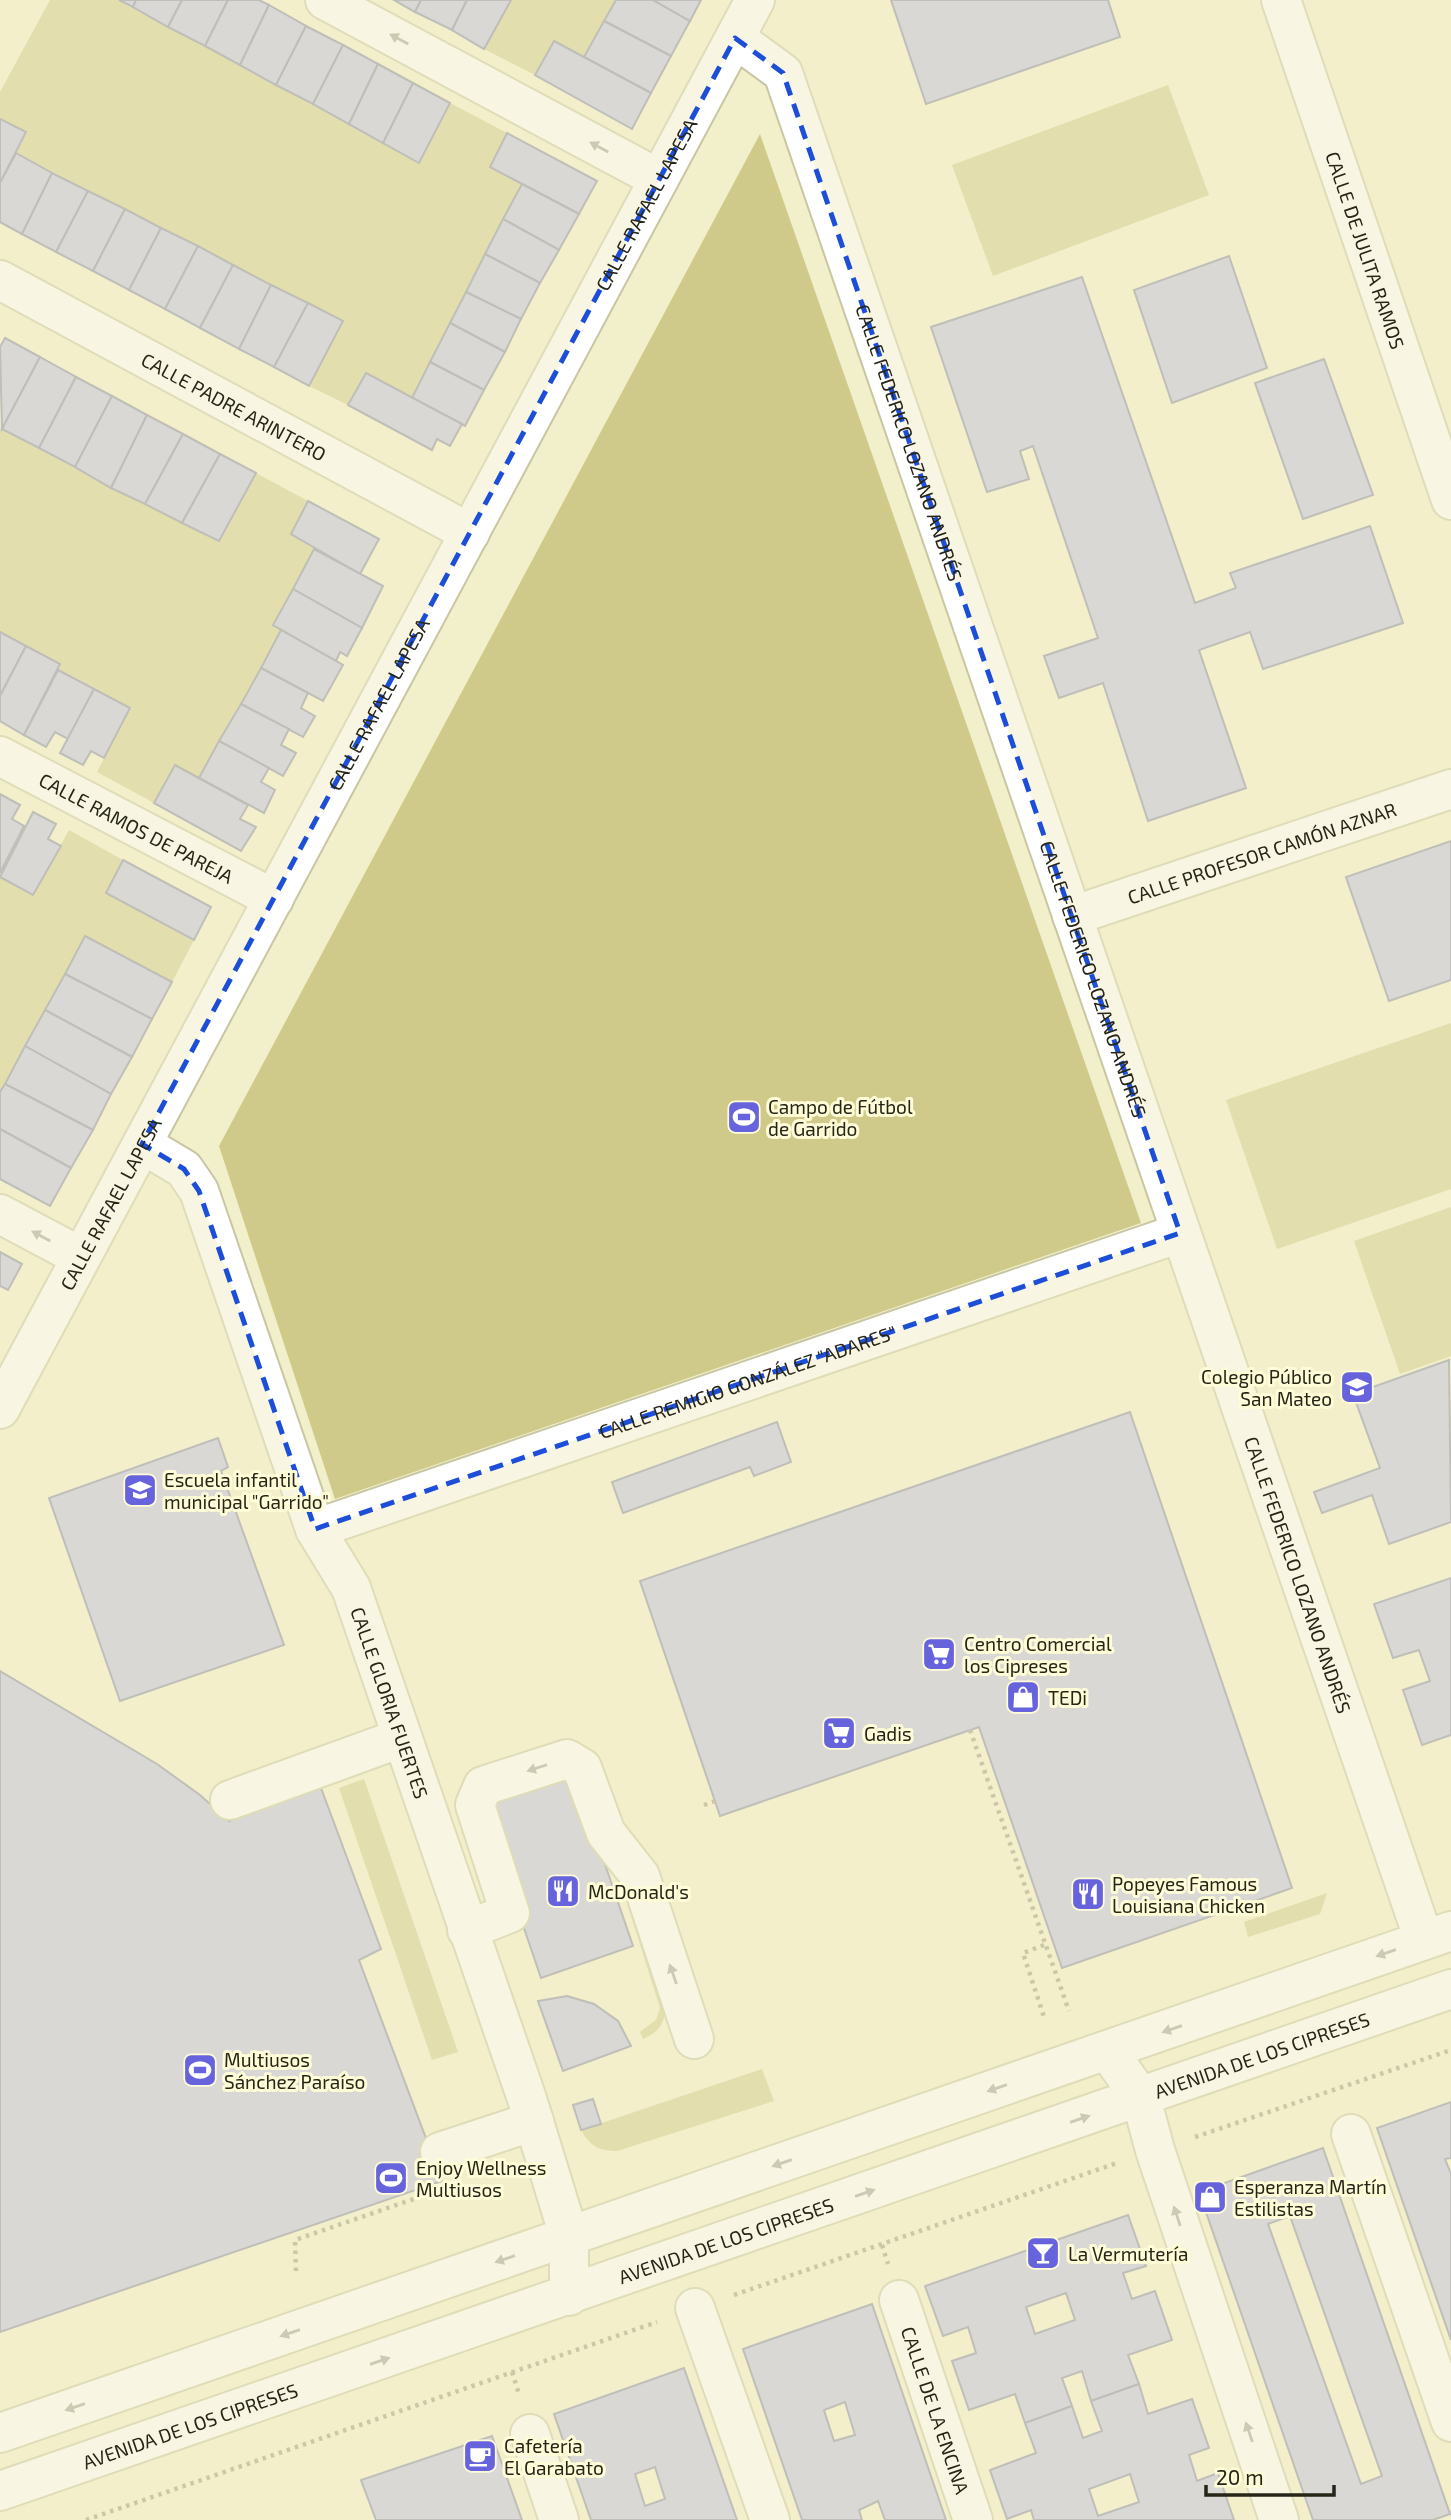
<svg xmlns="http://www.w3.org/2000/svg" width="1451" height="2520" font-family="'Exo 2',sans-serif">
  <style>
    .green { fill: #cfca89 }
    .building { fill: #babddf; stroke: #8184a3; stroke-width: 2; fill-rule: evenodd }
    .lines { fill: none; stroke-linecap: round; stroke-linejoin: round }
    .minor-casing { stroke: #c8c6a3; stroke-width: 42 }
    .major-casing { stroke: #c8c6a3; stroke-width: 42 }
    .path { stroke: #9c9a7f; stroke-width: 4.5; stroke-dasharray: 3.5 5; stroke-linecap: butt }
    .minor { stroke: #fff; stroke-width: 38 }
    .major { stroke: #fff; stroke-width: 38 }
    .oneway { fill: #9d9d97 }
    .marked { fill: none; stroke: #1d4ed8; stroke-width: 5; stroke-dasharray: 14 9; stroke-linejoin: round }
    .labels { text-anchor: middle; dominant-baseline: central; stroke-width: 6; stroke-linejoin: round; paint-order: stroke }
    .street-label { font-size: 19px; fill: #262518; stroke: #fffcd8 }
    .poi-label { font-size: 19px; fill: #262518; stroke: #fffcd8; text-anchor: start }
  </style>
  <rect width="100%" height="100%" fill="#f2efcb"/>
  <g class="green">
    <polygon points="50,0 119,0 419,162 450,103 507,133 491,167 522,184 412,398 366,373 348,405 309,386 342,321 16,153 26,132 0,119 0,92"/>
    <polygon points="511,0 616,0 584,57 554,41 535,75 484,49"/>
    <polygon points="1168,85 1209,195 993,276 952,165"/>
    <polygon points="760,134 1141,1223 335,1499 219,1146"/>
    <polygon points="0,428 218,541 256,473 308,501 291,534 314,549 274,625 281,630 199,778 175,765 154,803 97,772 130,708 58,670 60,664 0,632"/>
    <polygon points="69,830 123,860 107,893 194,940 172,982 85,936 0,1092 0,877 33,895"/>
    <polygon points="1451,1023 1451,1189 1277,1249 1226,1100"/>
    <polygon points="1451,1207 1451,1356 1400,1374 1354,1241"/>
    <polygon points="364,1779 458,2052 432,2060 339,1788"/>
    <path d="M 628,1881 L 667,2007 C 663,2025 659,2032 643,2039 L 640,2032 L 656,2020 L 660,2008 L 621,1884 Z"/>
    <polygon points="1327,1893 1320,1914 1248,1937 1244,1922"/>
    <path d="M 762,2069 L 774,2101 L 617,2151 C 599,2151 590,2146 581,2130 Z"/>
  </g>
  <g class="building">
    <polygon points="119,0 136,0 133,7"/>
    <polygon points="136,0 182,0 168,27 133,7"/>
    <polygon points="182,0 228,0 205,46 168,27"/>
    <polygon points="228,0 259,0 269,5 240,65 205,46"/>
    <polygon points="394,0 421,0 415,12"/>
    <polygon points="421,0 467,0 452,30 415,12"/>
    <polygon points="467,0 511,0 484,49 452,30"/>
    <polygon points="616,0 653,0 690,21 671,56 604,21"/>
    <polygon points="653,0 701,0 690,21"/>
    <polygon points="891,0 1108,0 1120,37 926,104"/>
    <polygon points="269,5 306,26 276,85 240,65"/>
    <polygon points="604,21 671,56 651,93 584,57"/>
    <polygon points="306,26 343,45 313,104 276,85"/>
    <polygon points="554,41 651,93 632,129 535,75"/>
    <polygon points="343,45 378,64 349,124 313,104"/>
    <polygon points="378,64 413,83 383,143 349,124"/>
    <polygon points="413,83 450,103 419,163 383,143"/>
    <polygon points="0,119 26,132 0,183"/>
    <polygon points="507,133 597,181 579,214 490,167"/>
    <polygon points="16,153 52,173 22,234 0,222 0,183"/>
    <polygon points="52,173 88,191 56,252 22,234"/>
    <polygon points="522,184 579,214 559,250 503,219"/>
    <polygon points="88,191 125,209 93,271 56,252"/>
    <polygon points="125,209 161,228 129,290 93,271"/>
    <polygon points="503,219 559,250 540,283 485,254"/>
    <polygon points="161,228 198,246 165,309 129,290"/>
    <polygon points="198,246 233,265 200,328 165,309"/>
    <polygon points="485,254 540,283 521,319 466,292"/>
    <polygon points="1229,256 1267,368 1172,403 1134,290"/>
    <polygon points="233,265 271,285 239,349 200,328"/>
    <polygon points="1082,277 1195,603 1236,588 1230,573 1370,526 1403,623 1263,669 1250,632 1199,650 1246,788 1148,821 1103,683 1059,698 1044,656 1098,638 1033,446 1020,451 1029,479 987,492 931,327"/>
    <polygon points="271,285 308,303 274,367 239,349"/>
    <polygon points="466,292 521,319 505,352 450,323"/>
    <polygon points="308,303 343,321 309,386 274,367"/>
    <polygon points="450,323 505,352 484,390 430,362"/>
    <polygon points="5,338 40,357 2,429 0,347"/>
    <polygon points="40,357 76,377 39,448 2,429"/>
    <polygon points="1324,359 1373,495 1303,519 1255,383"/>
    <polygon points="430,362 484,390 465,426 412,398"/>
    <polygon points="366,373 462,424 450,446 437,439 432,450 348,405"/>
    <polygon points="76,377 112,396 75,467 39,448"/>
    <polygon points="112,396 147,415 111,488 75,467"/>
    <polygon points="147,415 183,434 145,504 111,488"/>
    <polygon points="183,434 220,454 182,523 145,504"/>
    <polygon points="220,454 256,473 219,541 182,523"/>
    <polygon points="308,501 379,539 360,574 291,534"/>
    <polygon points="314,549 383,586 362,628 293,589"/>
    <polygon points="293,589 362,628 347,656 340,652 336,661 273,625"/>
    <polygon points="281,630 343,665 323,701 261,668"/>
    <polygon points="0,632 26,646 0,696"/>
    <polygon points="26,646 60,664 24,735 0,721 0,696"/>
    <polygon points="261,668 308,693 301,708 315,716 303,737 241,704"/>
    <polygon points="58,670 94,689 68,739 55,732 46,747 24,735"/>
    <polygon points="94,689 130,708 104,758 91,751 83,765 60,753"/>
    <polygon points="241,704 289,729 281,745 296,753 283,776 219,741"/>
    <polygon points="219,741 269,768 261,782 275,790 264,813 199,778"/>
    <polygon points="175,765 248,805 240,819 256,827 241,851 154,803"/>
    <polygon points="0,794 20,805 12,819 24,826 0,873"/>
    <polygon points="33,812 56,824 48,839 61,846 33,895 0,877"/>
    <polygon points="1451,841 1451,980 1389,1001 1346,877"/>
    <polygon points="123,860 211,907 194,940 106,893"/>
    <polygon points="85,936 172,982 152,1019 65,974"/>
    <polygon points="65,974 152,1019 132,1057 45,1010"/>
    <polygon points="45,1010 132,1057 111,1094 25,1046"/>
    <polygon points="25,1046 111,1094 93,1130 5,1084"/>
    <polygon points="5,1084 93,1130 71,1168 0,1129 0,1092"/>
    <polygon points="0,1129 71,1168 50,1206 0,1179"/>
    <polygon points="0,1252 22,1264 8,1290 0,1286"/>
    <polygon points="1449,1360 1451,1522 1389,1544 1372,1495 1322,1513 1314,1492 1380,1468 1353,1394"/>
    <polygon points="1130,1412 1292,1888 1062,1968 979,1727 720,1816 640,1581"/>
    <polygon points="777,1422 791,1462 754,1476 750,1467 623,1513 612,1482"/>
    <polygon points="218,1438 228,1467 221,1471 284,1645 120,1701 49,1498"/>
    <polygon points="1451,1578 1451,1735 1422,1745 1403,1690 1430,1681 1419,1650 1393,1658 1374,1604"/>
    <polygon points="0,1671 157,1764 200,1795 229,1821 321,1788 381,1949 359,1960 442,2181 0,2332"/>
    <polygon points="574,1774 633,1946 541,1978 482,1805"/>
    <polygon points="567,1996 594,2004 618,2021 631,2046 563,2071 538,2001"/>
    <polygon points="593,2099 601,2124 581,2130 573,2105"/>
    <polygon points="1451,2102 1451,2158 1445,2159 1451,2174 1451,2340 1377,2128"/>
    <path d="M 1323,2148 L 1450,2514 L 1433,2520 L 1313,2520 L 1199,2192 ZM 1290,2216 L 1382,2476 L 1361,2484 L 1268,2224 Z"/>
    <path d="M 1128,2215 L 1146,2266 L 1123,2273 L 1132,2299 L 1155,2291 L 1172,2340 L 1128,2355 L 1139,2384 L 1091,2401 L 1082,2371 L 1062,2378 L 1072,2406 L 1025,2423 L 1015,2394 L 969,2410 L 952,2361 L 976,2353 L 968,2327 L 943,2336 L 925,2286 ZM 1066,2293 L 1075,2320 L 1035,2334 L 1026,2307 Z"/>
    <path d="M 872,2304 L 946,2520 L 885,2520 L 878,2501 L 859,2510 L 862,2520 L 802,2520 L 743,2349 ZM 845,2402 L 855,2435 L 834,2441 L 824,2410 Z"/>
    <path d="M 684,2368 L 737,2520 L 591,2520 L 554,2414 ZM 655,2467 L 665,2499 L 645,2506 L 635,2474 Z"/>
    <path d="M 1139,2384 L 1148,2414 L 1192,2399 L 1209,2448 L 1189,2455 L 1197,2481 L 1218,2473 L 1234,2520 L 1034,2520 L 1031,2510 L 1007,2519 L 990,2470 L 1036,2453 L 1025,2423 L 1072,2406 L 1083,2438 L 1102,2431 L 1091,2401 ZM 1130,2474 L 1139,2502 L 1098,2516 L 1089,2489 Z"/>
    <polygon points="492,2436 522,2520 376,2520 361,2480"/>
  </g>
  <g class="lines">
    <g class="minor-casing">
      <g id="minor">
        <polyline points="325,0 659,179"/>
        <path id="s1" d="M 1281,0 L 1451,500"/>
        <path id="s2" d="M 735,38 L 783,73 L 1424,1940"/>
        <path id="s3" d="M 0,280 L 470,533"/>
        <path id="s4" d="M 0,756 L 274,899"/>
        <path id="s5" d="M 1072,916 L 1451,789"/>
        <path id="s6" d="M 142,1144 L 184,1169 L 199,1191 L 315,1529 L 351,1588 L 527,2099 L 569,2236 L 569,2296"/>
        <polyline points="0,1214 81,1257"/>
        <path id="s7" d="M 0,1409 L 755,0"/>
        <path id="s8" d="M 315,1529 L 1180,1233"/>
        <polyline points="230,1800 401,1738"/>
        <polyline points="467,1930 510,1913 475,1805 483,1786 567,1759 582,1768 606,1833 640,1876 694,2039"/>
        <polyline points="1108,2051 1141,2098 1155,2150 1279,2520"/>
        <polyline points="1351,2134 1451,2422"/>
        <polyline points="440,2152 534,2121"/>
        <path id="s9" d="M 899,2300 L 973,2520"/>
        <polyline points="695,2308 770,2520"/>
        <polyline points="530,2434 559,2520"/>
      </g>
    </g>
    <g class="major-casing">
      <g id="major">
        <polyline points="0,2433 1451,1931"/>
        <path id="s10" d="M 0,2491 L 1451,1989"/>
      </g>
    </g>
    <g class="path">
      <polyline points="970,1730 1069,2011"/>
      <polyline points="704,1805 715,1801"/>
      <polyline points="1044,1945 1023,1953 1045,2020"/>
      <polyline points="1195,2137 1451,2050"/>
      <polyline points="882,2245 888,2264"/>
      <polyline points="296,2271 295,2240 431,2193"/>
      <polyline points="734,2295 1117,2163"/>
      <polyline points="512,2372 519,2394"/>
      <polyline points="86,2520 657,2322"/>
    </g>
    <use href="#minor" class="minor"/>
    <use href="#major" class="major"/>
  </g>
  <defs><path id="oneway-solid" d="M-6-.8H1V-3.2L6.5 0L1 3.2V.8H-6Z" transform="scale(1.75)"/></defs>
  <g class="oneway">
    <use href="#oneway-solid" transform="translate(399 39) rotate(-152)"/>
    <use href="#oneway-solid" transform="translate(599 147) rotate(-152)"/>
    <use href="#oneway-solid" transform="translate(41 1236) rotate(-152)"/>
    <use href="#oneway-solid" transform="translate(537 1768) rotate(162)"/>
    <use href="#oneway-solid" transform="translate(1386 1953) rotate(161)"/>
    <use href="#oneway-solid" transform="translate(673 1974) rotate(-109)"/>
    <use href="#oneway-solid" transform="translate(1172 2029) rotate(161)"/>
    <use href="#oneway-solid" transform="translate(997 2088) rotate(161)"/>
    <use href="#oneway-solid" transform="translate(1080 2119) rotate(-19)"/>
    <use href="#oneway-solid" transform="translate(782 2163) rotate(161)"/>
    <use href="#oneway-solid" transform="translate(865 2193) rotate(-19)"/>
    <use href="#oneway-solid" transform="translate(1177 2216) rotate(-108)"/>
    <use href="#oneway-solid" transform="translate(505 2259) rotate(161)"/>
    <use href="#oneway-solid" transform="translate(290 2333) rotate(161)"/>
    <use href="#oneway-solid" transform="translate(380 2361) rotate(-19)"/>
    <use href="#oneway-solid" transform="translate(75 2407) rotate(161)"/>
    <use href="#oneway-solid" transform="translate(1249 2432) rotate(-109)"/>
  </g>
  <path d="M0 0H1451V2520H0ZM 735,38 L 783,73 L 1180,1233 L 315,1529 L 199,1191 L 184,1169 L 142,1144 Z" fill="#f2efcb" fill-opacity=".55" fill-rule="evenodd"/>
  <path class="marked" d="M 735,38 L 783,73 L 1180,1233 L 315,1529 L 199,1191 L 184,1169 L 142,1144 Z"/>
  <defs>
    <g id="stadium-square" transform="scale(1.75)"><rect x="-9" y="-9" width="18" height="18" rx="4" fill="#6763dc" stroke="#fffcd8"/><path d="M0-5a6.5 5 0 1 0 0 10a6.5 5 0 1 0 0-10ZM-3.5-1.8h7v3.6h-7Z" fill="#fff"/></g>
    <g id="school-square" transform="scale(1.75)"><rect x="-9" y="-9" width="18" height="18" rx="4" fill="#6763dc" stroke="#fffcd8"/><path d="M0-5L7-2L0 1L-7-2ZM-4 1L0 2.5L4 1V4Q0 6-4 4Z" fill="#fff"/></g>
    <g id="supermarket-square" transform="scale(1.75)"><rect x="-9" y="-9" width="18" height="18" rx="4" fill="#6763dc" stroke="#fffcd8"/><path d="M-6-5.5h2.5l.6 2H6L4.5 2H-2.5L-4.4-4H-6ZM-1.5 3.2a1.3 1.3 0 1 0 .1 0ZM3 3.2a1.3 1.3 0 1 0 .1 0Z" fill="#fff"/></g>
    <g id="shop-square" transform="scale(1.75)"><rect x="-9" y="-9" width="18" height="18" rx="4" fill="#6763dc" stroke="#fffcd8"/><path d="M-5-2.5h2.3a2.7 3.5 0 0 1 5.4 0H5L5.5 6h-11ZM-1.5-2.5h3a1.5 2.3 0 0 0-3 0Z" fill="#fff"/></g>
    <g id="restaurant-square" transform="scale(1.75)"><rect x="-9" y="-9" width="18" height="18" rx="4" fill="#6763dc" stroke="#fffcd8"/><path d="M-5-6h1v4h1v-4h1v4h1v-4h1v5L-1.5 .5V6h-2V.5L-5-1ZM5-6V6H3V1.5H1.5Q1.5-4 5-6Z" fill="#fff"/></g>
    <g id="bar-square" transform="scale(1.75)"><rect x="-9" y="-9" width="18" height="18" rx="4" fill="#6763dc" stroke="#fffcd8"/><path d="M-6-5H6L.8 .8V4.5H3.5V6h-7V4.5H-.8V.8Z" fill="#fff"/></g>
    <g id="cafe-square" transform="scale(1.75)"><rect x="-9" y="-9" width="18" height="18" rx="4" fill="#6763dc" stroke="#fffcd8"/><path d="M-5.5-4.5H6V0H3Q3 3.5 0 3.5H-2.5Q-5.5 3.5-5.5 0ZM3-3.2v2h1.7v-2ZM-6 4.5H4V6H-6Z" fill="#fff"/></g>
  </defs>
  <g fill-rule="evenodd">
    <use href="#stadium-square" x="744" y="1117"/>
    <use href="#school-square" x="1357" y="1387"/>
    <use href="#school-square" x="140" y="1490"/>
    <use href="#supermarket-square" x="939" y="1654"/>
    <use href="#shop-square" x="1023" y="1697"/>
    <use href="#supermarket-square" x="839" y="1733"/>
    <use href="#restaurant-square" x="563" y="1891"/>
    <use href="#restaurant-square" x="1088" y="1894"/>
    <use href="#stadium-square" x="200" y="2070"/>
    <use href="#stadium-square" x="391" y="2178"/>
    <use href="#shop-square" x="1210" y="2197"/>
    <use href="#bar-square" x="1043" y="2253"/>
    <use href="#cafe-square" x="480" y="2456"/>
  </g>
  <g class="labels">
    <g class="street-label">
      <text stroke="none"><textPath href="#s7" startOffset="1367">CALLE RAFAEL LAPESA</textPath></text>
      <text stroke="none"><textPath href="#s1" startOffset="264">CALLE DE JULITA RAMOS</textPath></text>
      <text stroke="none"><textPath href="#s3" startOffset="266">CALLE PADRE ARINTERO</textPath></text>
      <text stroke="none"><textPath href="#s2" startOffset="450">CALLE FEDERICO LOZANO ANDRÉS</textPath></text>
      <text stroke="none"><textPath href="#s7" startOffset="800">CALLE RAFAEL LAPESA</textPath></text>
      <text stroke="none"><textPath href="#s4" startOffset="154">CALLE RAMOS DE PAREJA</textPath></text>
      <text stroke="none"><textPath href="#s5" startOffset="200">CALLE PROFESOR CAMÓN AZNAR</textPath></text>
      <text stroke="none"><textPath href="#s2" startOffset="1017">CALLE FEDERICO LOZANO ANDRÉS</textPath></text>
      <text stroke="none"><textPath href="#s7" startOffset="233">CALLE RAFAEL LAPESA</textPath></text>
      <text stroke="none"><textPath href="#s8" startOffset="457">CALLE REMIGIO GONZÁLEZ "ADARES"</textPath></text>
      <text stroke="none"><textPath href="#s2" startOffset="1647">CALLE FEDERICO LOZANO ANDRÉS</textPath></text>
      <text stroke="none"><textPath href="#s6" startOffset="623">CALLE GLORIA FUERTES</textPath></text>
      <text stroke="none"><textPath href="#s10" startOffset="1335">AVENIDA DE LOS CIPRESES</textPath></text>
      <text stroke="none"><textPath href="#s10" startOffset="768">AVENIDA DE LOS CIPRESES</textPath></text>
      <text stroke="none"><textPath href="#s9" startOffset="116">CALLE DE LA ENCINA</textPath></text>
      <text stroke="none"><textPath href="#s10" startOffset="201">AVENIDA DE LOS CIPRESES</textPath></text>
    </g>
    <g class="poi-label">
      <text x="768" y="1106">Campo de Fútbol<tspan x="768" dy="22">de Garrido</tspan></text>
      <text x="1332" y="1376" text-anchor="end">Colegio Público<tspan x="1332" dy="22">San Mateo</tspan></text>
      <text x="164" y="1479">Escuela infantil<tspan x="164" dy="22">municipal "Garrido"</tspan></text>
      <text x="964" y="1643">Centro Comercial<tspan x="964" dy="22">los Cipreses</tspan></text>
      <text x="1048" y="1697">TEDi</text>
      <text x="864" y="1733">Gadis</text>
      <text x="1112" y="1883">Popeyes Famous<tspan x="1112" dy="22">Louisiana Chicken</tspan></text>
      <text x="588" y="1891">McDonald's</text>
      <text x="224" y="2059">Multiusos<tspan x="224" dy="22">Sánchez Paraíso</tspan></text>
      <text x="416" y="2167">Enjoy Wellness<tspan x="416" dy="22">Multiusos</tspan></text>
      <text x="1234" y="2186">Esperanza Martín<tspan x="1234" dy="22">Estilistas</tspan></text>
      <text x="1068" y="2253">La Vermutería</text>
      <text x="504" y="2445">Cafetería<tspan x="504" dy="22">El Garabato</tspan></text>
    </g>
  </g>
  <path d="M1206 2485v10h128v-10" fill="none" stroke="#262518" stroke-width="3.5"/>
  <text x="1216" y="2485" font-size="21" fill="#262518" stroke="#fffcd8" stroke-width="5" paint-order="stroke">20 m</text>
</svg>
